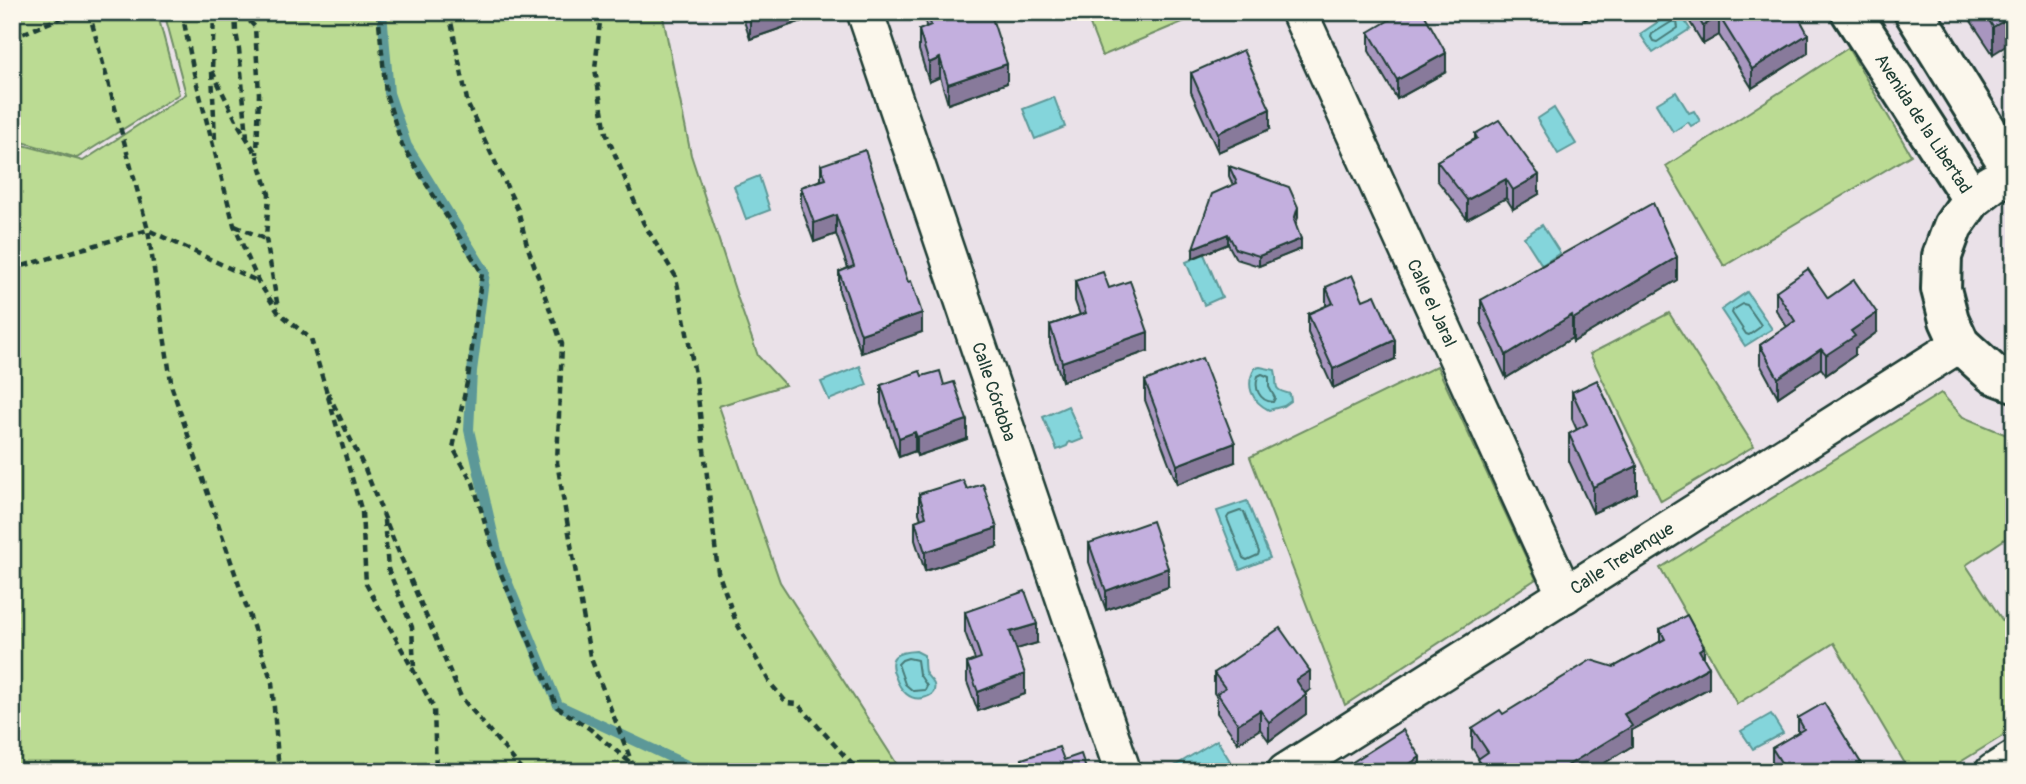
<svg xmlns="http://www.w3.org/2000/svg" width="2026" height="784" font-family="Pangolin,sans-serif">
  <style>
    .green { fill: #bbdb93; stroke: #6d8c64; stroke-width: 2 }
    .water { fill: #84d5db; stroke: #5c9898; stroke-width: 2 }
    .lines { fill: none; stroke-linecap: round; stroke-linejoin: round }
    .shore { stroke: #477a77; stroke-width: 2 }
    .stream { stroke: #5c9898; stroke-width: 10 }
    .street-casing { stroke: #1f3d34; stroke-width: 40 }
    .secondary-casing { stroke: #1f3d34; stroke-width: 44 }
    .path { stroke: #1f3d34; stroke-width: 4.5; stroke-dasharray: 7 5; stroke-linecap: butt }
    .street { stroke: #fbf7ec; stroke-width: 35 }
    .secondary { stroke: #fbf7ec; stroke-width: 38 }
    .wall { fill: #a896bf; stroke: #1f3d34; stroke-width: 2 }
    .shaded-wall { fill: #887a9b; stroke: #1f3d34; stroke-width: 2 }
    .building { fill: #c3afde; stroke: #1f3d34; stroke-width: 2 }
    .labels { text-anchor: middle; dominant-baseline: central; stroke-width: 6; stroke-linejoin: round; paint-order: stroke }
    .street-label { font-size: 18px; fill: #1f3d34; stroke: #fbf7ec }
  </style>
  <rect width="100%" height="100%" fill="#eae1e8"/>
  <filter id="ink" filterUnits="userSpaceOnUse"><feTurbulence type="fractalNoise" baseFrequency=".0143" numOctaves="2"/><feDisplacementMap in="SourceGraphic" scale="14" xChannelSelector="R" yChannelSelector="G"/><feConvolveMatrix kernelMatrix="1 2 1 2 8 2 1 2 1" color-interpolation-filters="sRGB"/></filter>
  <g filter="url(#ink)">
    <g class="green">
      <polygon points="12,12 157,12 179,94 77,158 12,139"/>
      <polygon points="164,12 662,12 691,155 738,299 758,356 785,385 719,406 780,582 902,772 12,772 12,142 83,161 186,94"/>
      <polygon points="1085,12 1206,12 1102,56"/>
      <polygon points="1848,48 1911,155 1724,266 1666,166"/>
      <polygon points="1669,313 1754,446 1661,501 1590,354"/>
      <polygon points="1437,366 1536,579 1345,705 1250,457"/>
      <polygon points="1941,393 1963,417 2014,438 2014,533 1966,565 2014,638 2014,729 1944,772 1910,772 1834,643 1737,704 1660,568"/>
    </g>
    <g class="water">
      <polygon points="1673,12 1679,12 1690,29 1653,53 1640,34"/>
      <polygon points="1676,92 1689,113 1694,111 1700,121 1691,126 1688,122 1673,132 1656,104"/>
      <polygon points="1054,97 1065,127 1035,139 1023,109"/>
      <polygon points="1554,108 1576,144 1558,154 1537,119"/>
      <polygon points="759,176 770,210 746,219 734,186"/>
      <polygon points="1542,225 1560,253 1542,265 1524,237"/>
      <polygon points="1204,254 1222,297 1204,305 1186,262"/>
      <polygon points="1747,292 1772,329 1745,346 1721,310"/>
      <polygon points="860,366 867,385 829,400 821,382"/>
      <path d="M 1260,367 L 1275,370 C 1279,386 1270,389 1290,394 L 1291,401 L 1284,406 L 1269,410 C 1251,401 1245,385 1255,368 Z"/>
      <polygon points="1068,406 1083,439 1073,443 1069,442 1067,446 1057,450 1043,417"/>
      <polygon points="1247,501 1270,558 1240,570 1217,511"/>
      <path d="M 916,651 L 924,655 C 924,660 924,667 925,672 C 928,679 937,682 934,691 C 933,694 930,696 926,697 C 910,703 900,690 895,676 C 887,656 896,652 916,651 Z"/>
      <polygon points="1771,714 1783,733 1753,749 1741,731"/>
      <polygon points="1217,740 1230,761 1213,772 1169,772 1168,770"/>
    </g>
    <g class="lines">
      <g class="shore">
        <polygon points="1673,21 1677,22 1678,28 1657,42 1653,41 1651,37 1652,34"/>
        <polygon points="1743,304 1747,305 1761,325 1759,328 1749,335 1746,334 1732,313 1733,310"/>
        <path d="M 1262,374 L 1269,377 L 1269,387 L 1275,398 L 1273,402 C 1259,401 1254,388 1258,376 Z"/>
        <polygon points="1240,511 1244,512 1259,552 1258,555 1247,560 1243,558 1227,518 1229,515"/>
        <polygon points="908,658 917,660 919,674 927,686 925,690 913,691 905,684 898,664 902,660"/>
      </g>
      <polyline class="stream" points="382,12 389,93 407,146 485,272 472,371 469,430 500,564 558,705 702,772"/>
      <g class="street-casing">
        <g id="street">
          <path id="s1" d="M 865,12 L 1123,772"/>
          <path id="s2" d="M 1299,12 L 1565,595"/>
          <path id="s3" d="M 1285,772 L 1960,344"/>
          <polyline points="1993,772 2014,759"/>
        </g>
      </g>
      <g class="secondary-casing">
        <g id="secondary">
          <path id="s4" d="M 1851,12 L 1972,199"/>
          <polyline points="1914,12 2013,172"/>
          <polyline points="2014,172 1991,184 1972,199 1953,226 1942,256 1941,289 1949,320 1960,344 1993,374 2014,382"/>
        </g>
      </g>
      <g class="path">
        <polyline points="89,12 148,230 172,388 272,682 279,772"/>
        <polyline points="182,12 194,73 234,225 258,281 278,312 311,339 362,512 366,584 434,708 436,772"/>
        <polyline points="214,12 212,71 215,141"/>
        <polyline points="235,12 236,32 239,49 247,137"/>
        <polyline points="246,12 244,15 255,27 259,94 257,154"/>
        <polyline points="378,12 386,94 402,145 482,273 468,378 453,448 473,483 499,569 557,707 590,729 632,764 636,772"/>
        <polyline points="449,12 468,105 518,210 527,245 562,344 557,462 590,656 632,763"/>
        <polyline points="601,12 595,69 606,133 643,222 676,277 696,379 718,572 736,622 770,683 787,703 798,704 859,772"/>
        <polyline points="12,38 75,12"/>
        <polyline points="212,71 238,124 257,155 269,194 266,239 278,308"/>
        <polyline points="235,226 265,239"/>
        <polyline points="12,269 148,230 257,281"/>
        <polyline points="328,393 365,469 394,541 461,697 524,772"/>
        <polyline points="384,520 388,569 412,627 414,668"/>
      </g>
      <use href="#street" class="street"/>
      <use href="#secondary" class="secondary"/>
    </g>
    <g class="wall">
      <polygon points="741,12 802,12 802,21 750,39"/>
      <polygon points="925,12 990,12 1007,83 948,104 940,77 929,82 919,50 919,30 926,28"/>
      <polygon points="1580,12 1597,12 1585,20"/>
      <polygon points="1684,12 1796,12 1808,53 1752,88 1719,35 1703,44"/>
      <polygon points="1965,12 2014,12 1993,54"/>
      <polygon points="1369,32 1446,72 1397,99 1369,51"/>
      <polygon points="1191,73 1270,129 1218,152 1191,92"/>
      <polygon points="1475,134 1539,194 1513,209 1506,198 1467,219 1437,180 1437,161 1475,139"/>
      <polygon points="821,165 922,332 861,353 839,291 839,272 848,268 836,234 814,242 801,206 801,187 821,180"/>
      <polygon points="1229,166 1298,217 1295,224 1301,249 1259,266 1236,259 1228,244 1193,258 1233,185 1229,176"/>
      <polygon points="1677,280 1573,342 1572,338 1506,378 1481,323 1481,300"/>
      <polygon points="1075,281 1109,288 1148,351 1062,381 1050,344 1050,325 1080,315 1075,301"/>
      <polygon points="1326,287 1363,300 1395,359 1333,388 1308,333 1308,314 1326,306"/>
      <polygon points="1776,291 1828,298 1877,332 1855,348 1855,355 1826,375 1821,368 1778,397 1760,364 1760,345 1787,327 1776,310"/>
      <polygon points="922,376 944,385 967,439 917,456 915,451 899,457 881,404 881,385"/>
      <polygon points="1145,381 1235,462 1177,484 1145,400"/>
      <polygon points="1572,392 1637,493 1593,513 1569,461 1569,434 1577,430 1572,419"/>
      <polygon points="919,494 997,547 925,571 915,540 915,521 921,519 919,513"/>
      <polygon points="1089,543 1168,587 1106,610 1089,562"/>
      <polygon points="965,612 1037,643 1016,649 1025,694 978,711 967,682 967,663 975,660 965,632"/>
      <polygon points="1660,629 1704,658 1709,688 1632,730 1632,746 1590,772 1478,772 1479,759 1472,748 1472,728 1614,667 1660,642"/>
      <polygon points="1214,673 1310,690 1305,693 1306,714 1269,741 1260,729 1238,743 1217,713 1217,697 1214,693"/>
      <polygon points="1798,718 1861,772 1775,772 1772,767 1772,748 1798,733"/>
      <polygon points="1022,759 1064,760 1087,772 1022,772"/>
    </g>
    <g class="shaded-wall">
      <polygon points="772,12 802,12 802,21 750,39 750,19"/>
      <polygon points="1585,12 1597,12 1585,20"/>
      <polygon points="2014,15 2014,41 1993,54 1993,27"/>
      <polygon points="1719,16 1719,35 1703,44 1703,26"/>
      <polygon points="1808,34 1808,53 1752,88 1752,69"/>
      <polygon points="1446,53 1446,72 1397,99 1397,80"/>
      <polygon points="940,58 940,77 929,82 929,63"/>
      <polygon points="1007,64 1007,83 948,104 948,84"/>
      <polygon points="1270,109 1270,129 1218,152 1218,133"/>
      <polygon points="1539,175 1539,194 1513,209 1513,190"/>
      <polygon points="1506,179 1506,198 1467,219 1467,200"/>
      <polygon points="1298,207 1298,217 1294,230 1294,220"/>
      <polygon points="836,215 836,234 814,242 814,223"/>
      <polygon points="1228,234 1228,244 1193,258 1193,248"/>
      <polygon points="1301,239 1301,249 1259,266 1259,256"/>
      <polygon points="1677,257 1677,280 1573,342 1573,319"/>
      <polygon points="922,313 922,332 861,353 861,334"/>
      <polygon points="1877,313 1877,332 1855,348 1855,355 1826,375 1826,355 1851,331"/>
      <polygon points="1572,315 1572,338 1506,378 1506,355"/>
      <polygon points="1148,332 1148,351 1062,381 1062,362"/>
      <polygon points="1395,340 1395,359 1333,388 1333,369"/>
      <polygon points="1821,349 1821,368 1778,397 1778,378"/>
      <polygon points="967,420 967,439 917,456 917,437"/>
      <polygon points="915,432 915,451 899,457 899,438"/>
      <polygon points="1235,443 1235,462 1177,484 1177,465"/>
      <polygon points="1637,466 1637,493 1593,513 1593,487"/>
      <polygon points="997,528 997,547 925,571 925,552"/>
      <polygon points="1168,568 1168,587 1106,610 1106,591"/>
      <polygon points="1037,624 1037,643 1010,651 1010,632"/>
      <polygon points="1704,647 1704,668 1699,650"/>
      <polygon points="1709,667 1709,688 1632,730 1632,746 1590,772 1557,772 1624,714"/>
      <polygon points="1310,671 1310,690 1296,699 1296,680"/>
      <polygon points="1025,674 1025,694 978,711 978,692"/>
      <polygon points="1306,695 1306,714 1269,741 1269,722"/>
      <polygon points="1260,710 1260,729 1238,743 1238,724"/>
      <polygon points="1420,757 1420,772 1397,772"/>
      <polygon points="1861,763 1861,772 1845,772"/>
    </g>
    <g class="building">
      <polygon points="748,12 772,12 750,19"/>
      <polygon points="927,12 990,12 1007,64 948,84 940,58 929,63 919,30 931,25"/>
      <polygon points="1403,12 1423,12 1446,53 1397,80 1369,32"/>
      <polygon points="1695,12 1796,12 1808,34 1752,69 1719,16 1703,26"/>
      <polygon points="1984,12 2014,12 2014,15 1993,27"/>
      <polygon points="1243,50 1270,109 1218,133 1191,73"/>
      <polygon points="1499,120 1539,175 1513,190 1506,179 1467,200 1437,161 1477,138 1475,134"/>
      <polygon points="865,150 908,282 911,281 922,313 861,334 839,272 854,266 836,215 814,223 801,187 826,179 821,165"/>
      <polygon points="1229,166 1289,187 1298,207 1294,220 1301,239 1259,256 1236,249 1228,234 1193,248 1212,194 1237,183"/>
      <polygon points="1653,203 1677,257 1573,319 1572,315 1506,355 1481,300"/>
      <polygon points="1808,269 1828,298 1854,280 1877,313 1851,331 1855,336 1826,355 1821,349 1778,378 1760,345 1795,321 1776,291"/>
      <polygon points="1103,272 1109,288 1130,281 1148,332 1062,362 1050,325 1086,313 1075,281"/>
      <polygon points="1352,275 1363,300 1375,295 1395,340 1333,369 1308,314 1333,303 1326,287"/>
      <polygon points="1202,358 1235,443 1177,465 1145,381"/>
      <polygon points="920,371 922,376 940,371 944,385 954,382 967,420 917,437 915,432 899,438 881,385"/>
      <polygon points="1597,380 1637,466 1593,487 1569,434 1587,424 1572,392"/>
      <polygon points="963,480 967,489 983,484 997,528 925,552 915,521 926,517 919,494"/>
      <polygon points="1152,521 1168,568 1106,591 1089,543"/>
      <polygon points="1025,591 1037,624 1010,632 1025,674 978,692 967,663 981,658 965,612"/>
      <polygon points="1687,615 1704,647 1699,650 1709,667 1624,714 1632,726 1557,772 1486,772 1478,759 1488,752 1472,728 1500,710 1503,714 1591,660 1614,667 1665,639 1660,629"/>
      <polygon points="1280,628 1310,671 1296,680 1306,695 1269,722 1260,710 1238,724 1217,693 1225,688 1214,673"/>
      <polygon points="1824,703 1861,763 1845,772 1787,772 1772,748 1804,729 1798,718"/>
      <polygon points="1403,730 1420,757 1397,772 1337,772"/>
      <polygon points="1059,747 1064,760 1081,754 1087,772 1026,772 1022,759"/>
    </g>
  </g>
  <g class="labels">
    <g class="street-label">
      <text stroke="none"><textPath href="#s4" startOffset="133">Avenida de la Libertad</textPath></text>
      <text stroke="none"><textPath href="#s2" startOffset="320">Calle el Jaral</textPath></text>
      <text stroke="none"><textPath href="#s1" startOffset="401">Calle Córdoba</textPath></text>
      <text stroke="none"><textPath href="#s3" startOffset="399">Calle Trevenque</textPath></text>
    </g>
  </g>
  <rect width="2026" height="784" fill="none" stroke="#fbf7ec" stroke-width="42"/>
  <rect x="21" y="21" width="1984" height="742" fill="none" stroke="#1f3d34" stroke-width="2.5" filter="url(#ink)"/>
</svg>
